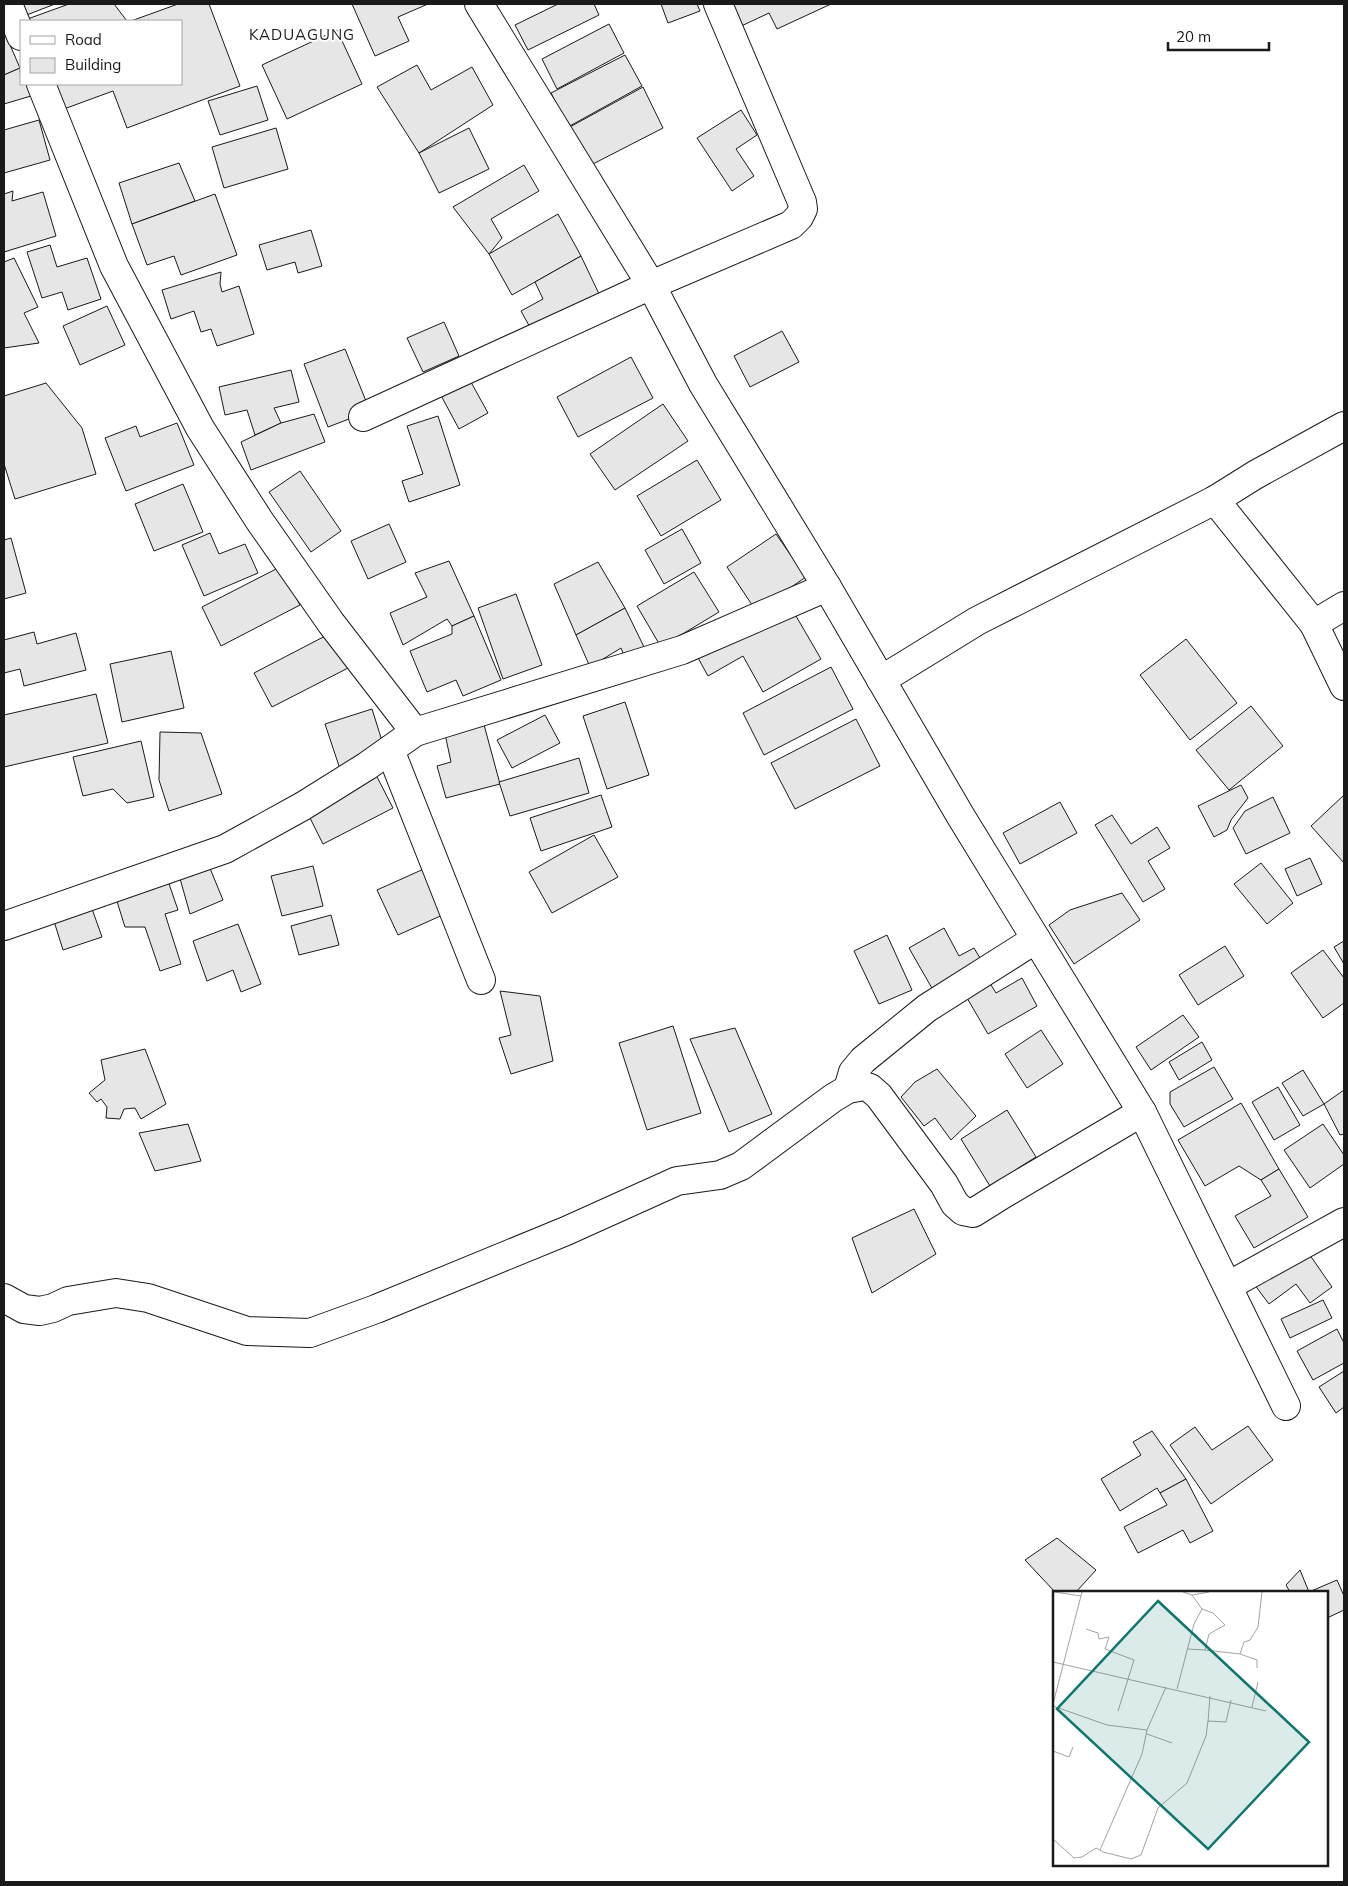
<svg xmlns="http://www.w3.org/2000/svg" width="1348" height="1886" font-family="Mulish,sans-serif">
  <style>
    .building { fill: #e6e6e6; stroke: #1a1a1a }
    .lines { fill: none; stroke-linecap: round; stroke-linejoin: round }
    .minor-casing { stroke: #1a1a1a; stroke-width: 30 }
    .minor { stroke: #fff; stroke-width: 28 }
    .labels { text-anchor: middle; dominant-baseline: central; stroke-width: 4; stroke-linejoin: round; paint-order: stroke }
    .quarter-label { font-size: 15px; letter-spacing: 1px; fill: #1a1a1a; stroke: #fff }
    .inset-road { fill: none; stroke: #a3a3a3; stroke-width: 1 }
    .view { fill: #0f766e; fill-opacity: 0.15; stroke: #0f766e; stroke-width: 2.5 }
    .inset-edge { fill: none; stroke: #1a1a1a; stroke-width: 2.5 }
  </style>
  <rect width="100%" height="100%" fill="#fff"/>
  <g class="building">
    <polygon points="18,4 55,4 24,16"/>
    <polygon points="69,4 114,4 127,21 22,21"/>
    <polygon points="178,4 209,4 240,86 127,128 113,91 53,113 42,84 181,84 181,21 131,21"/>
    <polygon points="352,4 428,4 398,17 409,41 375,56"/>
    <polygon points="558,4 594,4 599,15 528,50 515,25"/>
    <polygon points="661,4 697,4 700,11 668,23"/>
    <polygon points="726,4 831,4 777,29 769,13 737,28"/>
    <polygon points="609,24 624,53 557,89 542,59"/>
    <polygon points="337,30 362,84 287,119 262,65"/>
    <polygon points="4,31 20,68 4,75"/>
    <polygon points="625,55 642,86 568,127 551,93"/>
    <polygon points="417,65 431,90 472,67 493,105 419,153 377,87"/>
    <polygon points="20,68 21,84 26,84 31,96 4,104 4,75"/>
    <polygon points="257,86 268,120 220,135 208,101"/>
    <polygon points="643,87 663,128 589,166 568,128"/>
    <polygon points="741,110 757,135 736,149 754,176 732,191 697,138"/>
    <polygon points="39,120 50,160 4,173 4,130"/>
    <polygon points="276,128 288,169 224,188 212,147"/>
    <polygon points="469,128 489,169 439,193 419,153"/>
    <polygon points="179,163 195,201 132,224 119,183"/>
    <polygon points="524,165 539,191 491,219 502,238 489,254 453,207"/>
    <polygon points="13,191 12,201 43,192 56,236 4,252 4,194"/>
    <polygon points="215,194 237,255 181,275 174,256 147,265 132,224"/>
    <polygon points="558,214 581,256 512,295 489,254"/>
    <polygon points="311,230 322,266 298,273 295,262 267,270 259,245"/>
    <polygon points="50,245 57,267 87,258 101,299 68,310 62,292 42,298 27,252"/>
    <polygon points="581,256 600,296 532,331 521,311 543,299 535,282"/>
    <polygon points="14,258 38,307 24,313 39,343 4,348 4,262"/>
    <polygon points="221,272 220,284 222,292 239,286 254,334 217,346 211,329 201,332 194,311 171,319 162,290"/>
    <polygon points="107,306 125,345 80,365 63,326"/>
    <polygon points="444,322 459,356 423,372 407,338"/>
    <polygon points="782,331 799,362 750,387 734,356"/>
    <polygon points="345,349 370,411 328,427 304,364"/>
    <polygon points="631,357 653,398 578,437 557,397"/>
    <polygon points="291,370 299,402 274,408 281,423 255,435 247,410 225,415 219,387"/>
    <polygon points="466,373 488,413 459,429 437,388"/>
    <polygon points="46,383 82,428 96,474 15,499 4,464 4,396"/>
    <polygon points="663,404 688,441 615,490 590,454"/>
    <polygon points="314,414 325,442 251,470 241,442 281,423"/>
    <polygon points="438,416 460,485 409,502 402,481 423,474 407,426"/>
    <polygon points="177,423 194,465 126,491 105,438 136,426 140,437"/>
    <polygon points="697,460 721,500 661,536 637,496"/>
    <polygon points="300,471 341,531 311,552 269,492"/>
    <polygon points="183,484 203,532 154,551 135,504"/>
    <polygon points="389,524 406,562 368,579 351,541"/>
    <polygon points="682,529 701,563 664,584 645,550"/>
    <polygon points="210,533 219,554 245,544 258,573 204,596 182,545"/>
    <polygon points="776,534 806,577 756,611 727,567"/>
    <polygon points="11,538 26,593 4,599 4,540"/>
    <polygon points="449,561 474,616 452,626 447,619 403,645 390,613 427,597 415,573"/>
    <polygon points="598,562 625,608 576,635 554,584"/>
    <polygon points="280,567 300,605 221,646 202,607"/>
    <polygon points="694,572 719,612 661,647 637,606"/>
    <polygon points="516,594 542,665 503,679 478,608"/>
    <polygon points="789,604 821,659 763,692 743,656 708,676 697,656"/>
    <polygon points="625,608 645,649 625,658 621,648 590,667 576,635"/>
    <polygon points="474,616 501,680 463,696 456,680 427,692 410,651 452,634 452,626"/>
    <polygon points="34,632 37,644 76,633 86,670 24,686 20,669 4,673 4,640"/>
    <polygon points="331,633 350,667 272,707 254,673"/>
    <polygon points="1186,639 1237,703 1190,740 1140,675"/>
    <polygon points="171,651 184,708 122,722 110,664"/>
    <polygon points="831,667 853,709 764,755 743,713"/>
    <polygon points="96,694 108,743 4,767 4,715"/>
    <polygon points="625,702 649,775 607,789 583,716"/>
    <polygon points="1251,706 1283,746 1229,790 1196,750"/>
    <polygon points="372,709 383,744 340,769 325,724"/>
    <polygon points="545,715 560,743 512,768 497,740"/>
    <polygon points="856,719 880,766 795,809 771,763"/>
    <polygon points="483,721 500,784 446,798 437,766 451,762 445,734"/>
    <polygon points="160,732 201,733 222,794 169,811 159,780"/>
    <polygon points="141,741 154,797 127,803 113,789 83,796 73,757"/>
    <polygon points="579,758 589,793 510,816 499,782"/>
    <polygon points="376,775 393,808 323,844 307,812"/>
    <polygon points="1241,785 1248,798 1231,820 1227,830 1214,837 1198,806"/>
    <polygon points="601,795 612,827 541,851 530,818"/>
    <polygon points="1344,795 1344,863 1311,826"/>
    <polygon points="1273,797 1290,833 1246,854 1233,828 1245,811"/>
    <polygon points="1060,802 1077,833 1020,864 1003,833"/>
    <polygon points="1112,815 1131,844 1157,827 1170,848 1148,861 1165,889 1143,902 1095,825"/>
    <polygon points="594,835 618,877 552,913 529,872"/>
    <polygon points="1310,858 1322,884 1297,896 1285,869"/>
    <polygon points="207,861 223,900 190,914 179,875"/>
    <polygon points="1261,863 1293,903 1267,924 1234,884"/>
    <polygon points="313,866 323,906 282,916 271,876"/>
    <polygon points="426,868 447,913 398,935 377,890"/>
    <polygon points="167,878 178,910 165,914 181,964 160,971 145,927 125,927 115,895"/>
    <polygon points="1122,893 1140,920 1074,964 1049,925 1070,910"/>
    <polygon points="91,906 102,937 63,950 53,918"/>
    <polygon points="331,915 339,945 299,955 291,926"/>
    <polygon points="238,924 261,984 241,992 233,970 207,981 193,941"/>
    <polygon points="944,928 959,956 974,948 983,963 933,990 909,948"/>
    <polygon points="887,935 912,990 879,1004 854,951"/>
    <polygon points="1344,941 1344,964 1334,947"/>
    <polygon points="1225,946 1244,976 1198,1005 1179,975"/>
    <polygon points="1323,950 1344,978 1344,1003 1323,1018 1291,973"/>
    <polygon points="986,977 996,993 1022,978 1037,1006 988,1034 963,991"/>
    <polygon points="500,991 540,996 553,1061 511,1074 499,1038 511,1035"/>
    <polygon points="1183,1015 1199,1037 1151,1070 1136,1047"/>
    <polygon points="673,1026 701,1113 647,1130 619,1043"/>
    <polygon points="735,1028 772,1114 729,1132 690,1039"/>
    <polygon points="1041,1030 1063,1064 1027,1088 1005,1054"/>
    <polygon points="1202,1042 1212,1060 1179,1080 1169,1062"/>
    <polygon points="145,1049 166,1104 141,1119 135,1108 124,1109 120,1119 106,1118 107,1107 101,1099 97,1102 89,1093 105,1080 101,1060"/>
    <polygon points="1214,1067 1233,1099 1184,1127 1170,1104 1170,1092"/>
    <polygon points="937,1069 976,1116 951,1140 935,1118 924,1126 901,1097 915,1082"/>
    <polygon points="1303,1070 1324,1104 1303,1116 1282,1083"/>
    <polygon points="1278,1087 1300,1125 1274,1140 1252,1102"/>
    <polygon points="1344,1090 1344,1134 1340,1135 1324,1104"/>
    <polygon points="1241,1103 1279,1169 1261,1180 1239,1166 1205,1186 1178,1140"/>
    <polygon points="1007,1110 1036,1157 990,1186 961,1139"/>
    <polygon points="188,1124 201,1161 155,1171 139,1133"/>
    <polygon points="1323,1124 1344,1155 1344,1164 1310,1188 1284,1150"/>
    <polygon points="1279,1169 1308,1217 1254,1248 1235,1216 1271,1196 1261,1180"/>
    <polygon points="914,1209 936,1254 872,1293 852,1238"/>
    <polygon points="1305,1248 1332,1287 1310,1303 1296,1284 1269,1304 1254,1284"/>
    <polygon points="1323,1300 1332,1318 1290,1338 1281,1319"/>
    <polygon points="1337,1329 1344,1343 1344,1363 1313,1380 1297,1351"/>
    <polygon points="1344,1371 1344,1407 1336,1413 1319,1387"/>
    <polygon points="1248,1426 1273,1460 1211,1504 1170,1445 1195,1427 1212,1450"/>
    <polygon points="1152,1431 1186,1479 1160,1493 1157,1488 1120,1511 1101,1479 1141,1455 1133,1442"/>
    <polygon points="1186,1479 1213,1531 1190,1543 1183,1530 1138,1553 1124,1527 1167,1505 1160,1493"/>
    <polygon points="1057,1538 1096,1570 1076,1592 1055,1592 1025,1560"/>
    <polygon points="1300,1570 1309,1592 1290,1592 1286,1585"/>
    <polygon points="1337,1580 1344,1596 1344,1610 1327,1618 1327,1592 1309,1592"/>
  </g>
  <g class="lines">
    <g class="minor-casing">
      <g id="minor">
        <polyline points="8,4 21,36"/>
        <polyline points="479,4 651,285 703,384 827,587 960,815 1142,1112 1286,1406"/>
        <polyline points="41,84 114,266 200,428 259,520 331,623 415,732 682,650 827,587"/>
        <polyline points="363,417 651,285 791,225 799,217 803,209 802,202 718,4"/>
        <polyline points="1215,500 1314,624 1344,606"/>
        <polyline points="1314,624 1344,686"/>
        <polyline points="881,680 977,621 1215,500 1255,475 1344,426"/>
        <polyline points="390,750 481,980"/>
        <polyline points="4,926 225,849 303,806 367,766 415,732"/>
        <polyline points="848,1089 853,1072 863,1060 927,1008 1036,939"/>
        <polyline points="1228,1286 1344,1222"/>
        <polyline points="4,1298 24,1309 40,1311 53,1308 68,1301 116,1293 148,1298 247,1331 310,1333 376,1309 566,1231 677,1181 720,1175 741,1166 833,1098 848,1089 864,1086 870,1088 879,1096 944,1184 955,1204 963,1211 973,1213 1005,1193 1142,1112"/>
      </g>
    </g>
    <use href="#minor" class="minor"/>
  </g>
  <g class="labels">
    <g class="quarter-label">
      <text x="302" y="34">KADUAGUNG</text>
    </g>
  </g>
  <g transform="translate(1053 1591)">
    <rect width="275" height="275" fill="#fff"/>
    <path class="inset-road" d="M 1,1 L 28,5M 130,1 L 139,4 L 156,1M 33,38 L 45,42 L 46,48 L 56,46 L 52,58 L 81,69 L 65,120M 135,58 L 152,59 L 156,43 L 172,34 L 160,22 L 149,18M 152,59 L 187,63 L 204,69 L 204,77M 187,63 L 191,51 L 197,49 L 205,36 L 209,1M 0,71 L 213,120M 124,98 L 141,33 L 149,18 L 139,4M 0,113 L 29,1M 0,115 L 54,134 L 94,139 L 113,96M 199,116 L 205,91M 155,131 L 157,105M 94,139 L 89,163 L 47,259 L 50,261 L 78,268 L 88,264 L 105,217 L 134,192 L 153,145 L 155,130 L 173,131 L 178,109M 94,143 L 119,152M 0,160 L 16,166 L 20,156M 0,248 L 21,267 L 29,266 L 43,257 L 47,259"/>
    <path class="view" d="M 105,10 L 256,151 L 155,258 L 4,118 Z"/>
    <rect width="275" height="275" class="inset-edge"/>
  </g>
  <rect width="1348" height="1886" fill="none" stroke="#1a1a1a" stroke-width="10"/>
  <rect x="20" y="20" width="162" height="65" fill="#ffffff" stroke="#a3a3a3"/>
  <rect x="30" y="36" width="25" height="8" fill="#ffffff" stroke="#a3a3a3"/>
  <text x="65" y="45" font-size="15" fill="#1a1a1a">Road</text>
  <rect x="30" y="58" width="25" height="15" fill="#e6e6e6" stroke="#a3a3a3"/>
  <text x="65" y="70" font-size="15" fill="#1a1a1a">Building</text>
  <path d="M1168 42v8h101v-8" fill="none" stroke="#1a1a1a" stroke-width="2.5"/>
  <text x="1176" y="42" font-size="15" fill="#1a1a1a" stroke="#ffffff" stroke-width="4" paint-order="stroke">20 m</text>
</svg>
